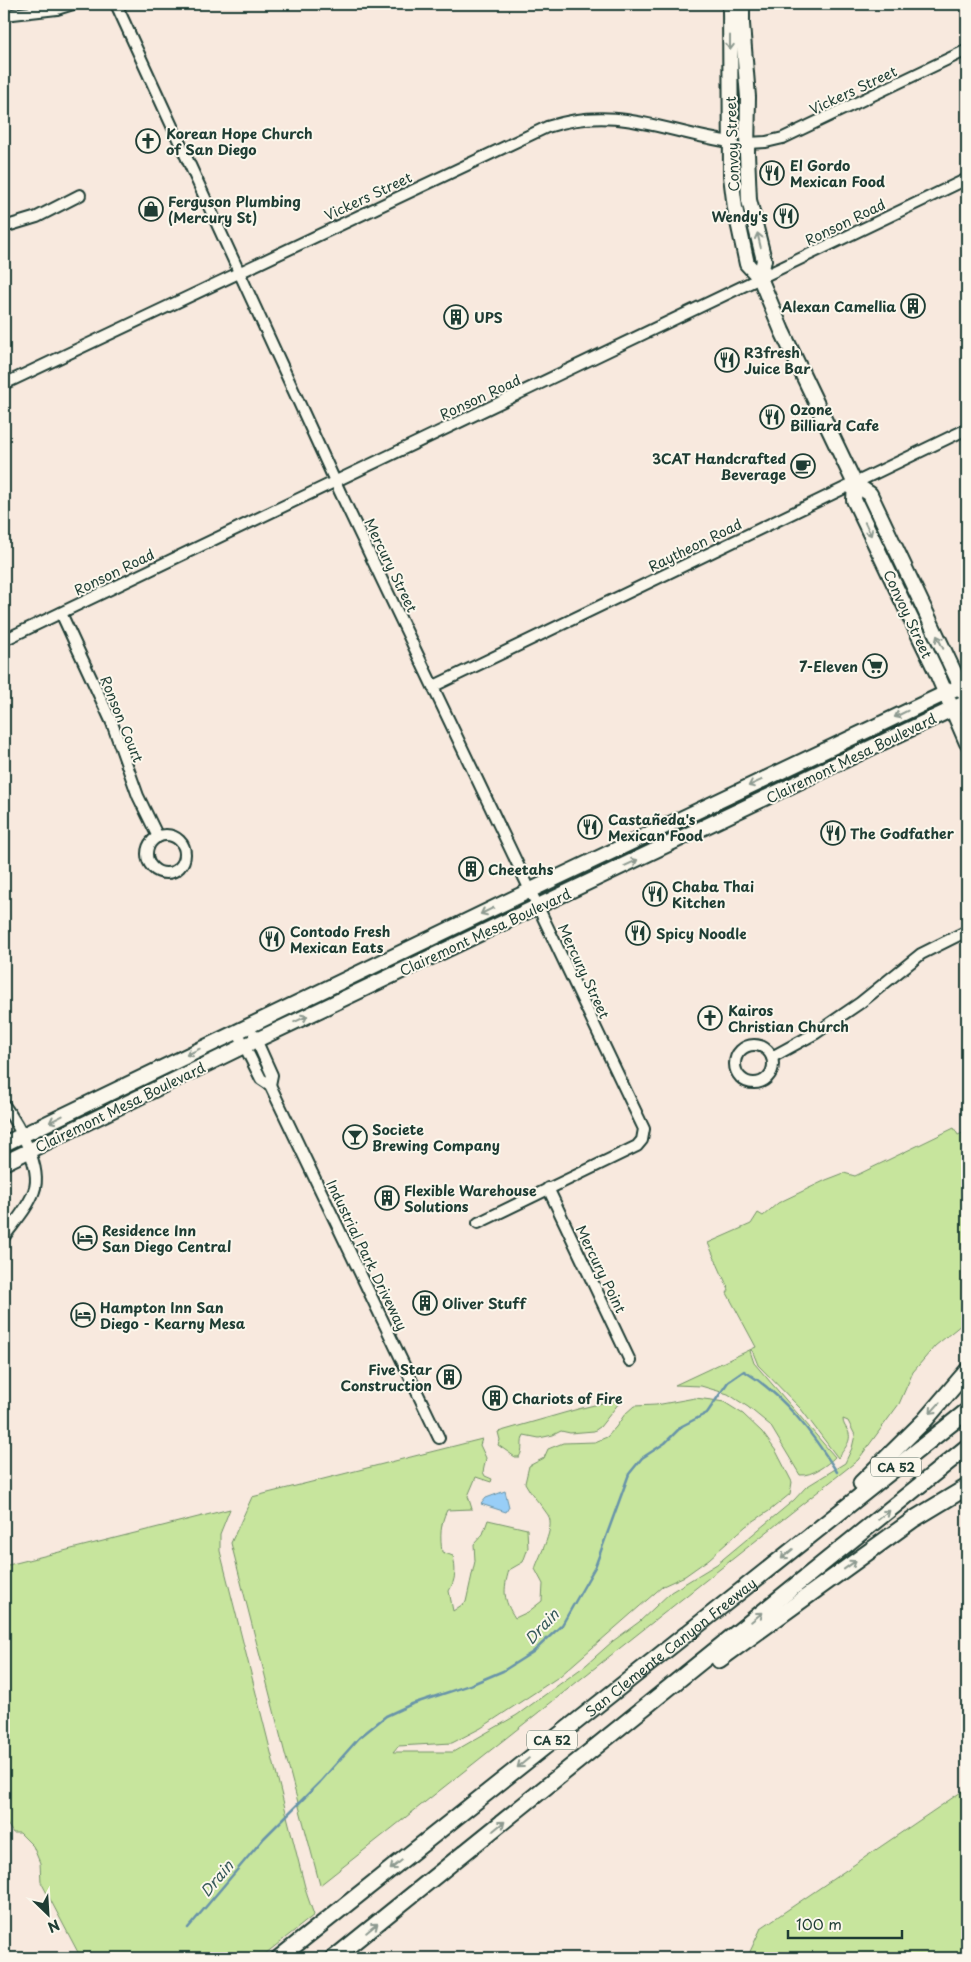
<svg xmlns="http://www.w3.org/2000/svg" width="971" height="1962" font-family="'Playpen Sans',sans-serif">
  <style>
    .green { fill: #c7e59d; stroke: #739168 }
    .water { fill: #98cef7; stroke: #6894a9 }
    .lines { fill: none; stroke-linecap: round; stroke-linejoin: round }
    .stream { stroke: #6894a9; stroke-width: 2.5 }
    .minor-casing { stroke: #1f3d34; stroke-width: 14 }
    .major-casing { stroke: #1f3d34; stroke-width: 18 }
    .highway-casing { stroke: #1f3d34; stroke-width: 19 }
    .minor { stroke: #fbf7ec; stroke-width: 10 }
    .major { stroke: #fbf7ec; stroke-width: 14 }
    .highway { stroke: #fbf7ec; stroke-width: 15 }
    .oneway { stroke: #8d9a90 }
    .labels { text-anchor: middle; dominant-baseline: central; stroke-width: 4; stroke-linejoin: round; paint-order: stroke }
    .shield { fill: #fbf7ec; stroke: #61756b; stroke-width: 1 }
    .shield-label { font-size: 12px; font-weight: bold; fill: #1f3d34 }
    .street-label { font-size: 14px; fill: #1f3d34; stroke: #fbf7ec }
    .poi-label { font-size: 14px; font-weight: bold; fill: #1f3d34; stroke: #fbf7ec; text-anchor: start }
    .water-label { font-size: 15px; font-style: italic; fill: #375a5b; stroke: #fbf7ec }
  </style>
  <rect width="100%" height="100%" fill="#f8e9de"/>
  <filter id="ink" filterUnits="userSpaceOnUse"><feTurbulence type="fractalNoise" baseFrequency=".02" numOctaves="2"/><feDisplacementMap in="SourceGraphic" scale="10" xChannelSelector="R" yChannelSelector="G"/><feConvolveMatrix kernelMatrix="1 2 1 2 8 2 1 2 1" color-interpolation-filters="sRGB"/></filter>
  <g filter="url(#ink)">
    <g class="green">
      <path d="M 954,1128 L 958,1135 L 967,1131 L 967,1320 L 935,1346 L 913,1372 L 899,1404 L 858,1460 L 320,1885 L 284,1750 L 231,1543 L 252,1497 L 482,1439 L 480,1445 L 486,1458 L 483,1472 L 485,1476 L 492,1479 L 491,1482 L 476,1477 L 468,1496 L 472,1509 L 447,1510 C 440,1524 440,1537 442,1552 L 453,1556 C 456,1570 456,1579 449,1591 L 453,1611 L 466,1602 L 475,1561 L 474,1544 L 483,1534 L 488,1520 L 527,1529 L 528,1548 L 523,1562 L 509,1570 C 503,1591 503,1599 515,1618 L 528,1612 L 542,1601 L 543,1584 L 535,1569 C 539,1556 556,1527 548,1515 C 541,1504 531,1495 525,1483 L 529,1466 L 544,1458 L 548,1449 L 563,1443 L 595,1442 L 607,1437 L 616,1427 L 625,1414 L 634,1406 L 656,1405 L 695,1398 L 712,1400 L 724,1402 L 743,1414 L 762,1432 L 776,1451 L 792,1482 L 790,1494 L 769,1511 L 746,1526 L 709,1559 L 685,1576 L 663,1586 L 560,1676 L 481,1728 L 452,1743 L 398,1746 L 393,1752 L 453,1752 L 517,1715 L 586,1665 L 613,1641 L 639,1622 L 671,1592 L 717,1564 L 794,1500 L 806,1487 L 845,1463 L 852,1448 L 855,1435 L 848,1421 L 843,1419 C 843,1424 845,1426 848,1431 C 853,1441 843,1450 838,1458 L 801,1409 L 758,1365 L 752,1350 L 750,1351 L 754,1363 L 835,1457 C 827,1465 812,1476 800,1475 L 770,1425 L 748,1407 L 728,1394 L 701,1386 L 675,1385 L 756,1347 L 727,1293 L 729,1290 L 708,1243 L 751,1224 L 758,1213 L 763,1216 L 778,1203 L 826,1180 L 844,1173 L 855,1176 Z"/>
      <path d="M 623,1398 L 600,1427 L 594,1431 L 570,1433 L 561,1431 L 553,1435 L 539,1438 L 524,1435 C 520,1442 524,1450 519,1457 L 515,1457 L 498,1445 L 500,1440 L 498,1432 L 578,1409 Z"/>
      <polygon points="230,1509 220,1534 220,1551 307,1895 314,1915 260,1958 81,1958 41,1882 40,1863 33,1846 20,1833 13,1833 4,1819 4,1566"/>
      <polygon points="964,1790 967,1793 967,1958 747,1958 761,1928"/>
    </g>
    <polygon class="water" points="505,1491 509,1507 506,1512 481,1504 486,1498"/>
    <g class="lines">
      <path class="stream" d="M 188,1928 L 264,1838 L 320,1782 L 359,1738 L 386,1716 L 412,1704 L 470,1685 L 503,1671 L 533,1652 L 562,1625 L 595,1567 L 629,1474 L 642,1458 L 665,1443 L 682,1426 L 707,1413 L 728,1382 L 744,1371 C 784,1395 813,1434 837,1472"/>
      <g class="minor-casing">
        <g id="minor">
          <polyline points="116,4 340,492 644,1129 642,1140 637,1146 478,1223"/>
          <polyline points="4,15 57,9 73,4"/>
          <polyline points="748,143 766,142 783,138 967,50"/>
          <polyline points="4,227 37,217 80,195"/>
          <path d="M 4,384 L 547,127 C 617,104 663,132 731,142"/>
          <polyline points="61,613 112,723 138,796 158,837"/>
          <polyline points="4,640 967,179"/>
          <polyline points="434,686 967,429"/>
          <circle cx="166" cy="854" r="19"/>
          <polyline points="237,1031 261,1079 270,1085 439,1438"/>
          <polyline points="254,1035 272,1075 270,1085"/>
          <circle cx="754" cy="1064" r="19"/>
          <polyline points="772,1057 816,1033 860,1003 921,954 967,931"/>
          <path d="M 4,1105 C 18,1124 43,1168 34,1191 C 28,1208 14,1223 4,1237"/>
          <polyline points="548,1188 630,1361"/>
        </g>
      </g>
      <g class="major-casing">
        <g id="major">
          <polyline points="730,4 731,176 735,208 747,264 760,278 782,331 855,484 870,494 964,693"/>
          <polyline points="742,4 742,24 748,97 747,153 749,200 764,260 760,278"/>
          <polyline points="855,484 854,500 935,669 967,743"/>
          <polyline points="4,1144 531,890 967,683"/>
          <polyline points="4,1163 244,1046 967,702"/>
        </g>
      </g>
      <g class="highway-casing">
        <g id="highway">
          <polyline points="861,1483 925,1420 967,1371"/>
          <polyline points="719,1660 914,1519 967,1487"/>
          <path id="s1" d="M 279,1958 L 967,1411"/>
          <polyline points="334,1958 967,1447"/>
        </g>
      </g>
      <use href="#minor" class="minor"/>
      <use href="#major" class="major"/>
      <use href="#highway" class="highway"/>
    </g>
    <defs><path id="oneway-shaft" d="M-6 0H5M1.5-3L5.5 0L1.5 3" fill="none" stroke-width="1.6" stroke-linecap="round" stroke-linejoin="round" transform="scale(1.25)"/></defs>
    <g class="oneway">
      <use href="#oneway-shaft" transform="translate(730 43) rotate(90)"/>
      <use href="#oneway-shaft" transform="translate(759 240) rotate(-103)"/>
      <use href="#oneway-shaft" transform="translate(868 529) rotate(65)"/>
      <use href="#oneway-shaft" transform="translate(940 642) rotate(-116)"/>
      <use href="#oneway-shaft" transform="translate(901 714) rotate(154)"/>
      <use href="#oneway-shaft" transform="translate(755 783) rotate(155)"/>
      <use href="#oneway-shaft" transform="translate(631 863) rotate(-25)"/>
      <use href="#oneway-shaft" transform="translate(487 911) rotate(154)"/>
      <use href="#oneway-shaft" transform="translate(301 1019) rotate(-25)"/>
      <use href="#oneway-shaft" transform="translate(193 1052) rotate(154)"/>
      <use href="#oneway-shaft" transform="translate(56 1119) rotate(153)"/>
      <use href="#oneway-shaft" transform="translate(935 1408) rotate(132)"/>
      <use href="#oneway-shaft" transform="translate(884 1515) rotate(-39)"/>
      <use href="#oneway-shaft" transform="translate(787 1554) rotate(140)"/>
      <use href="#oneway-shaft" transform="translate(850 1565) rotate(-36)"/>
      <use href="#oneway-shaft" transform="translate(757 1617) rotate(-39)"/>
      <use href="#oneway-shaft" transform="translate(523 1763) rotate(141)"/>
      <use href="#oneway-shaft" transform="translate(499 1826) rotate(-39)"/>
      <use href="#oneway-shaft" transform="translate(396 1865) rotate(141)"/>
      <use href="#oneway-shaft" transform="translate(372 1928) rotate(-39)"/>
    </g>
  </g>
  <defs>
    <g id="church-ring" transform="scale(1.25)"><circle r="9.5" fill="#fbf7ec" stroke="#1f3d34" stroke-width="1.5"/><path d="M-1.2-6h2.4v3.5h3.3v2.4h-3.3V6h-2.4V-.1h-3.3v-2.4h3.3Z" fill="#1f3d34"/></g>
    <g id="restaurant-ring" transform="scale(1.25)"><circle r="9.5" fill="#fbf7ec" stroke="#1f3d34" stroke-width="1.5"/><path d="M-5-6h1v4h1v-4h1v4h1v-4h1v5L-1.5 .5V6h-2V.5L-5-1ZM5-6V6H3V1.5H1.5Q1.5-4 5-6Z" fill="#1f3d34"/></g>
    <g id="shop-ring" transform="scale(1.25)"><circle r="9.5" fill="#fbf7ec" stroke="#1f3d34" stroke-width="1.5"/><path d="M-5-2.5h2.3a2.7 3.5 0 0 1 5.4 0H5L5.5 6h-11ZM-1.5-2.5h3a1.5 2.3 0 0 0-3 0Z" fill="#1f3d34"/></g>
    <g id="building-ring" transform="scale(1.25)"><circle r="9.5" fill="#fbf7ec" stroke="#1f3d34" stroke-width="1.5"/><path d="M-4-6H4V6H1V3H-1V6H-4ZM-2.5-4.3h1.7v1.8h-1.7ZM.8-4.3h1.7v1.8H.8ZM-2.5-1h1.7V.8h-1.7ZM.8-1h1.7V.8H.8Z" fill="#1f3d34"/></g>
    <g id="cafe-ring" transform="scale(1.25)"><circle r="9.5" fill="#fbf7ec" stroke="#1f3d34" stroke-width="1.5"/><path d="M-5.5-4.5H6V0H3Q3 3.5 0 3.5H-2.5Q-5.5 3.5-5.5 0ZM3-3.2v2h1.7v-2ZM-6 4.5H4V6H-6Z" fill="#1f3d34"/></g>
    <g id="supermarket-ring" transform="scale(1.25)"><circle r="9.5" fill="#fbf7ec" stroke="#1f3d34" stroke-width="1.5"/><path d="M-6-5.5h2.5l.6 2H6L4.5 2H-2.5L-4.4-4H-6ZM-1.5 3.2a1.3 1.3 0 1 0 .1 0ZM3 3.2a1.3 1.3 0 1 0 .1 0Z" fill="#1f3d34"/></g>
    <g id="bar-ring" transform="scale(1.25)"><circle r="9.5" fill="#fbf7ec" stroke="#1f3d34" stroke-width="1.5"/><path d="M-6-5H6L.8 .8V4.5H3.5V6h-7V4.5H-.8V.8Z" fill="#1f3d34"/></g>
    <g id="hotel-ring" transform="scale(1.25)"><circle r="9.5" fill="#fbf7ec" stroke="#1f3d34" stroke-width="1.5"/><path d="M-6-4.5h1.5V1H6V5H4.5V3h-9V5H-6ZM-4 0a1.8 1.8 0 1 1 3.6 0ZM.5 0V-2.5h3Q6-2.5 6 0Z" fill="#1f3d34"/></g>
  </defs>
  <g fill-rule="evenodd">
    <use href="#church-ring" x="148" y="141"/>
    <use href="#restaurant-ring" x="772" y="173"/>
    <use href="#shop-ring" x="151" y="209"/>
    <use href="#restaurant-ring" x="786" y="216"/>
    <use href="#building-ring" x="913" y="306"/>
    <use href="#building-ring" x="456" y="317"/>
    <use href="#restaurant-ring" x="727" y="360"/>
    <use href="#restaurant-ring" x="772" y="417"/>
    <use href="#cafe-ring" x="803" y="466"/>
    <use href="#supermarket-ring" x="875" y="666"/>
    <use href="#restaurant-ring" x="590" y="827"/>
    <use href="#restaurant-ring" x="833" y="833"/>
    <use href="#building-ring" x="471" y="869"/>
    <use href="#restaurant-ring" x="655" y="894"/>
    <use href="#restaurant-ring" x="638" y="933"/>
    <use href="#restaurant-ring" x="272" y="939"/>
    <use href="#church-ring" x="710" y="1018"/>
    <use href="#bar-ring" x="355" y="1137"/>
    <use href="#building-ring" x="387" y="1198"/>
    <use href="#hotel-ring" x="85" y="1238"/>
    <use href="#building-ring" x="425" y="1303"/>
    <use href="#hotel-ring" x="83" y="1315"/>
    <use href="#building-ring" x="449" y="1377"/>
    <use href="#building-ring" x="495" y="1398"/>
  </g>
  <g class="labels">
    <g class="shield">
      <rect x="871" y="1457.5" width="50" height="19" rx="4"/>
      <rect x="527" y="1730.5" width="50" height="19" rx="4"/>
    </g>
    <g class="shield-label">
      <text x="896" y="1467">CA 52</text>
      <text x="552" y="1740">CA 52</text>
    </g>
    <g class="street-label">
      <text transform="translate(853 90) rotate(-25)">Vickers Street</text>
      <text transform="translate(732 144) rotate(-92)">Convoy Street</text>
      <text transform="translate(368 196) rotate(-25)">Vickers Street</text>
      <text transform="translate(845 222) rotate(-26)">Ronson Road</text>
      <text transform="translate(480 397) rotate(-25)">Ronson Road</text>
      <text transform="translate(695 545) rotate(-26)">Raytheon Road</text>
      <text transform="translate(391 565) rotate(64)">Mercury Street</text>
      <text transform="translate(114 572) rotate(-26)">Ronson Road</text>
      <text transform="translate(908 614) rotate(65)">Convoy Street</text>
      <text transform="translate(122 719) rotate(68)">Ronson Court</text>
      <text transform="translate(851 758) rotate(-26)">Clairemont Mesa Boulevard</text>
      <text transform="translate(485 932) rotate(-25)">Clairemont Mesa Boulevard</text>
      <text transform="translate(584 971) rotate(65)">Mercury Street</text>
      <text transform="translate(120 1107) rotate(-26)">Clairemont Mesa Boulevard</text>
      <text transform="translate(367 1255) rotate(64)">Industrial Park Driveway</text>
      <text transform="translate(601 1269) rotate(64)">Mercury Point</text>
      <text stroke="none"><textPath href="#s1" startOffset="500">San Clemente Canyon Freeway</textPath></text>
    </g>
    <g class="poi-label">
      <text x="166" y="133">Korean Hope Church<tspan x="166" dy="16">of San Diego</tspan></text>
      <text x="790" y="165">El Gordo<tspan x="790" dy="16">Mexican Food</tspan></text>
      <text x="168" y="201">Ferguson Plumbing<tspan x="168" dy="16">(Mercury St)</tspan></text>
      <text x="768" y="216" text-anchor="end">Wendy's</text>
      <text x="896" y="306" text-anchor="end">Alexan Camellia</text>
      <text x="474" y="317">UPS</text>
      <text x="744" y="352">R3fresh<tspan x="744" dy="16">Juice Bar</tspan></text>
      <text x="790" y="409">Ozone<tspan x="790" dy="16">Billiard Cafe</tspan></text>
      <text x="786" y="458" text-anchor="end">3CAT Handcrafted<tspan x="786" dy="16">Beverage</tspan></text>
      <text x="858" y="666" text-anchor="end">7-Eleven</text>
      <text x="608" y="819">Castañeda's<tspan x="608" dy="16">Mexican Food</tspan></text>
      <text x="850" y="833">The Godfather</text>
      <text x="488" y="869">Cheetahs</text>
      <text x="672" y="886">Chaba Thai<tspan x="672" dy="16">Kitchen</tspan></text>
      <text x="290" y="931">Contodo Fresh<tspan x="290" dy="16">Mexican Eats</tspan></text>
      <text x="656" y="933">Spicy Noodle</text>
      <text x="728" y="1010">Kairos<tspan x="728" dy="16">Christian Church</tspan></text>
      <text x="372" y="1129">Societe<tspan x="372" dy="16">Brewing Company</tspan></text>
      <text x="404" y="1190">Flexible Warehouse<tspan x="404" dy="16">Solutions</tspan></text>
      <text x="102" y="1230">Residence Inn<tspan x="102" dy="16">San Diego Central</tspan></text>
      <text x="442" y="1303">Oliver Stuff</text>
      <text x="100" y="1307">Hampton Inn San<tspan x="100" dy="16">Diego - Kearny Mesa</tspan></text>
      <text x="432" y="1369" text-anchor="end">Five Star<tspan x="432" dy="16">Construction</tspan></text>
      <text x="512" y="1398">Chariots of Fire</text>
    </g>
    <g class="water-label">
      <text transform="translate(541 1626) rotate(-47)">Drain</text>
      <text transform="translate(216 1878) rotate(-50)">Drain</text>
    </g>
  </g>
  <rect width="971" height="1962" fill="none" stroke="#fbf7ec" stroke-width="20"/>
  <rect x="10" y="10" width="951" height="1942" fill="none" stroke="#1f3d34" stroke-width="2" filter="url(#ink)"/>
  <g transform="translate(48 1914) rotate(155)" stroke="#fbf7ec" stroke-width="4" paint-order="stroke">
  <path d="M0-4L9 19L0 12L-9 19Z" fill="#1f3d34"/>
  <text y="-8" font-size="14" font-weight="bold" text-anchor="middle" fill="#1f3d34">N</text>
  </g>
  <path d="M788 1930v8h114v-8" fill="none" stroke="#1f3d34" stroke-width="2.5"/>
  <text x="796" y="1930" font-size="15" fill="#1f3d34" stroke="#fbf7ec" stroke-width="4" paint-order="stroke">100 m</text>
</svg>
